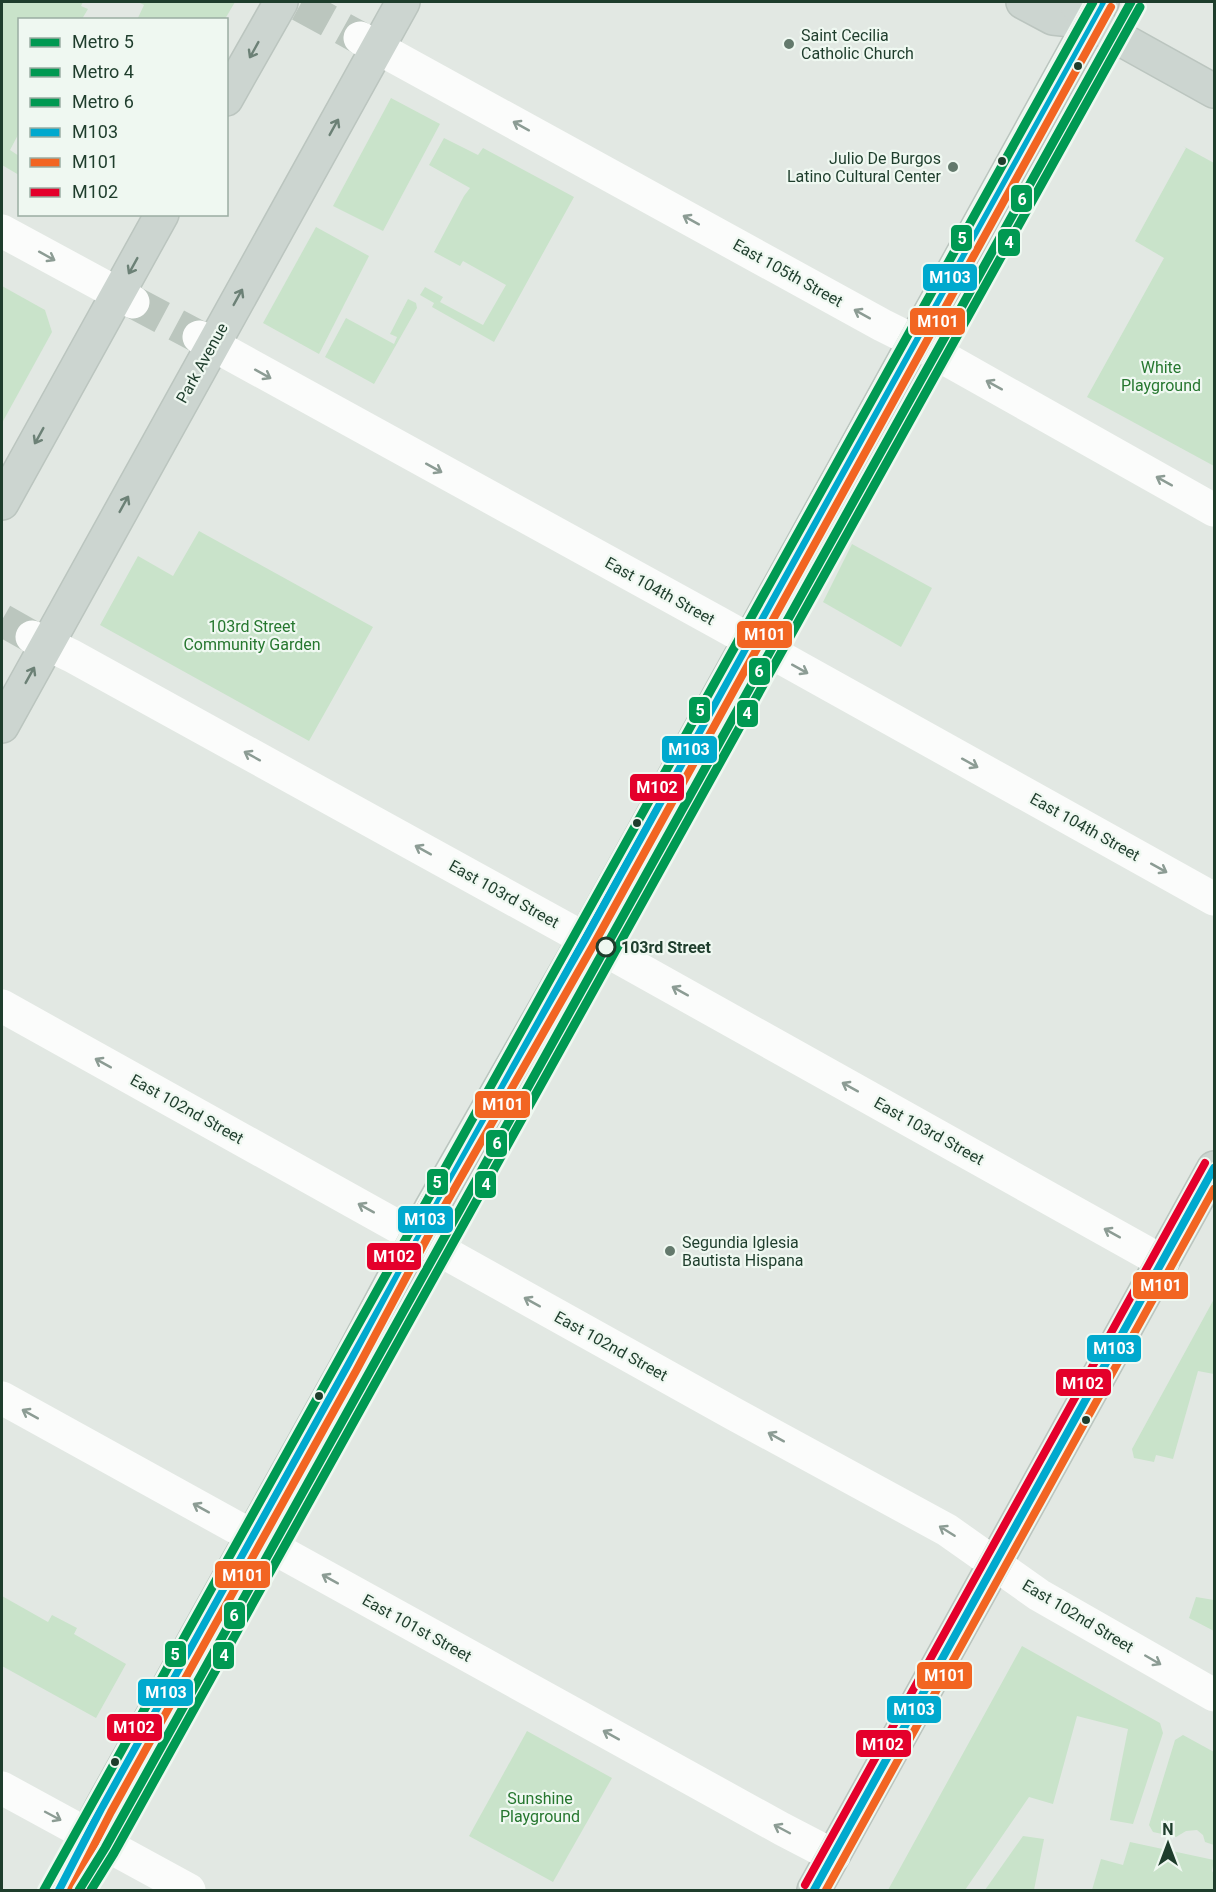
<svg xmlns="http://www.w3.org/2000/svg" width="1216" height="1892" font-family="Roboto,sans-serif">
  <style>
    .green { fill: #c9e3ca }
    .lines { fill: none; stroke-linecap: round; stroke-linejoin: round }
    .minor-tunnel { stroke: #bbc6be; stroke-width: 33; stroke-dasharray: 33 16; stroke-linecap: butt }
    .major-casing { stroke: #bbc5bf; stroke-width: 36 }
    .minor { stroke: #fbfcfb; stroke-width: 33 }
    .major { stroke: #ccd5d0; stroke-width: 33 }
    .bus-1-casing { stroke: #eff8f1; stroke-width: 12 }
    .bus-2-casing { stroke: #eff8f1; stroke-width: 12 }
    .bus-3-casing { stroke: #eff8f1; stroke-width: 12 }
    .bus-1 { stroke: #00a9ce; stroke-width: 8 }
    .bus-2 { stroke: #f26522; stroke-width: 8 }
    .bus-3 { stroke: #e4002b; stroke-width: 8 }
    .metro-1-casing { stroke: #eff8f1; stroke-width: 14 }
    .metro-2-casing { stroke: #eff8f1; stroke-width: 14 }
    .metro-3-casing { stroke: #eff8f1; stroke-width: 14 }
    .metro-1 { stroke: #009952; stroke-width: 9 }
    .metro-2 { stroke: #009952; stroke-width: 9 }
    .metro-3 { stroke: #009952; stroke-width: 9 }
    .oneway { stroke: #6c8176 }
    .oneway2 { stroke: #8c9c94 }
    .poi-dot { fill: #63796c; stroke: #eff8f1; stroke-width: 2 }
    .bus-dot { fill: #1e3d2c; stroke: #eff8f1; stroke-width: 2 }
    .stop-dot { fill: #eff8f1; stroke: #1e3d2c; stroke-width: 3 }
    .labels { text-anchor: middle; dominant-baseline: central; stroke-width: 4.5; stroke-linejoin: round; paint-order: stroke }
    .poi-label { font-size: 16px; fill: #1e3d2c; stroke: #eff8f1; text-anchor: start }
    .street-label { font-size: 16px; fill: #1e3d2c; stroke: #eff8f1 }
    .park-label { font-size: 16px; fill: #26772f; stroke: #eff8f1 }
    .stop-label { font-size: 16px; font-weight: bold; fill: #1e3d2c; stroke: #eff8f1; text-anchor: start }
    .line-badge { stroke: #eff8f1; stroke-width: 2 }
    .badge-label { font-size: 16px; text-anchor: middle; font-weight: bold; fill: #fff }
  </style>
  <rect width="100%" height="100%" fill="#e2e8e3"/>
  <g class="green">
    <polygon points="2,2 83,2 81,6 88,9 82,19 20,20 19,133 10,150 19,156 19,175 2,165"/>
    <polygon points="138,2 235,2 225,19 137,20 144,5"/>
    <polygon points="391,98 440,124 383,231 333,206"/>
    <polygon points="444,138 478,155 483,148 574,197 494,342 432,307 434,303 420,295 425,287 443,297 440,302 483,325 506,285 463,261 460,266 434,252 464,196 470,188 429,165"/>
    <polygon points="1183,146 1214,163 1214,466 1087,397 1164,258 1135,241 1186,148"/>
    <polygon points="316,227 369,256 319,354 263,323"/>
    <polygon points="2,286 45,310 52,332 2,423"/>
    <polygon points="408,299 416,303 417,308 374,384 325,357 346,318 394,344 397,337 390,334"/>
    <polygon points="199,531 373,627 309,741 100,625 138,556 173,576"/>
    <polygon points="852,544 932,588 901,647 823,602"/>
    <polygon points="1214,1299 1214,1374 1198,1371 1173,1459 1156,1455 1154,1462 1134,1458 1132,1449"/>
    <polygon points="2,1596 48,1622 52,1615 77,1628 74,1634 126,1664 96,1718 2,1666"/>
    <polygon points="1196,1597 1214,1600 1214,1598 1214,1631 1189,1618"/>
    <polygon points="1022,1646 1160,1723 1163,1733 1133,1824 1110,1820 1128,1729 1077,1716 1053,1804 1029,1797 965,1890 888,1890"/>
    <polygon points="527,1731 612,1778 553,1882 469,1836"/>
    <polygon points="1183,1735 1214,1752 1214,1845 1205,1842 1203,1835 1197,1830 1186,1831 1176,1837 1153,1832 1149,1825 1175,1740"/>
    <polygon points="1023,1836 1044,1839 1034,1890 985,1890"/>
    <polygon points="1130,1842 1214,1860 1212,1871 1214,1874 1214,1890 1092,1890 1101,1859 1123,1865"/>
  </g>
  <g class="lines">
    <g class="minor-tunnel">
      <polyline points="300,5 360,38"/>
      <polyline points="133,302 199,337"/>
      <polyline points="2,620 32,637"/>
    </g>
    <g class="major-casing">
      <g id="major">
        <polyline points="1023,2 1053,18 1090,22"/>
        <polyline points="1075,2 1090,22 1214,91"/>
        <polyline points="226,99 281,2"/>
        <polyline points="2,503 162,214"/>
        <polyline points="2,726 403,2"/>
        <polyline points="59,1890 102,1807 347,1366 431,1209 585,939 1102,2"/>
        <polyline points="814,1890 1214,1168"/>
      </g>
    </g>
    <g class="minor">
      <polyline points="360,38 882,325 914,341 1214,510"/>
      <polyline points="2,231 133,302"/>
      <polyline points="199,337 717,622 1214,899"/>
      <polyline points="32,637 72,656 614,955 1163,1262"/>
      <polyline points="2,1006 734,1414 947,1530 1039,1595 1214,1695"/>
      <polyline points="2,1398 782,1829 834,1856"/>
      <polyline points="2,1788 189,1890"/>
    </g>
    <use href="#major" class="major"/>
    <g class="bus-1-casing">
      <g id="bus-1">
        <polyline points="59,1890 102,1807 347,1366 431,1209 585,939 1102,2"/>
        <polyline points="814,1890 1214,1168"/>
      </g>
    </g>
    <g class="bus-2-casing">
      <g id="bus-2">
        <polyline points="71,1890 111,1812 356,1371 440,1214 594,944 1111,7"/>
        <polyline points="826,1890 1214,1189"/>
      </g>
    </g>
    <g class="bus-3-casing">
      <g id="bus-3">
        <polyline points="50,1885 93,1802 338,1361 422,1204 576,934 1090,2"/>
        <polyline points="805,1885 1205,1163"/>
      </g>
    </g>
    <use href="#bus-1" class="bus-1"/>
    <use href="#bus-2" class="bus-2"/>
    <use href="#bus-3" class="bus-3"/>
    <g class="metro-1-casing">
      <polyline id="metro-1" points="44,1890 1093,2"/>
    </g>
    <g class="metro-2-casing">
      <polyline id="metro-2" points="91,1890 114,1853 1140,7"/>
    </g>
    <g class="metro-3-casing">
      <polyline id="metro-3" points="79,1890 105,1848 1131,2"/>
    </g>
    <use href="#metro-1" class="metro-1"/>
    <use href="#metro-2" class="metro-2"/>
    <use href="#metro-3" class="metro-3"/>
  </g>
  <defs><path id="oneway-shaft" d="M-6 0H5M1.5-3L5.5 0L1.5 3" fill="none" stroke-width="1.6" stroke-linecap="round" stroke-linejoin="round" transform="scale(1.5)"/></defs>
  <g class="oneway">
    <use href="#oneway-shaft" transform="translate(254 50) rotate(119)"/>
    <use href="#oneway-shaft" transform="translate(334 127) rotate(-61)"/>
    <use href="#oneway-shaft" transform="translate(133 266) rotate(119)"/>
    <use href="#oneway-shaft" transform="translate(238 297) rotate(-61)"/>
    <use href="#oneway-shaft" transform="translate(39 436) rotate(119)"/>
    <use href="#oneway-shaft" transform="translate(124 504) rotate(-61)"/>
    <use href="#oneway-shaft" transform="translate(30 675) rotate(-61)"/>
  </g>
  <g class="oneway2">
    <use href="#oneway-shaft" transform="translate(521 126) rotate(-151)"/>
    <use href="#oneway-shaft" transform="translate(691 220) rotate(-151)"/>
    <use href="#oneway-shaft" transform="translate(47 256) rotate(29)"/>
    <use href="#oneway-shaft" transform="translate(862 314) rotate(-151)"/>
    <use href="#oneway-shaft" transform="translate(263 374) rotate(29)"/>
    <use href="#oneway-shaft" transform="translate(994 385) rotate(-151)"/>
    <use href="#oneway-shaft" transform="translate(434 468) rotate(29)"/>
    <use href="#oneway-shaft" transform="translate(1164 481) rotate(-151)"/>
    <use href="#oneway-shaft" transform="translate(800 669) rotate(29)"/>
    <use href="#oneway-shaft" transform="translate(252 756) rotate(-151)"/>
    <use href="#oneway-shaft" transform="translate(970 763) rotate(29)"/>
    <use href="#oneway-shaft" transform="translate(423 850) rotate(-151)"/>
    <use href="#oneway-shaft" transform="translate(1159 868) rotate(29)"/>
    <use href="#oneway-shaft" transform="translate(680 991) rotate(-151)"/>
    <use href="#oneway-shaft" transform="translate(103 1063) rotate(-151)"/>
    <use href="#oneway-shaft" transform="translate(850 1087) rotate(-151)"/>
    <use href="#oneway-shaft" transform="translate(366 1208) rotate(-151)"/>
    <use href="#oneway-shaft" transform="translate(1112 1233) rotate(-151)"/>
    <use href="#oneway-shaft" transform="translate(532 1302) rotate(-151)"/>
    <use href="#oneway-shaft" transform="translate(30 1414) rotate(-151)"/>
    <use href="#oneway-shaft" transform="translate(776 1437) rotate(-151)"/>
    <use href="#oneway-shaft" transform="translate(201 1508) rotate(-151)"/>
    <use href="#oneway-shaft" transform="translate(947 1531) rotate(-148)"/>
    <use href="#oneway-shaft" transform="translate(330 1579) rotate(-151)"/>
    <use href="#oneway-shaft" transform="translate(1153 1660) rotate(30)"/>
    <use href="#oneway-shaft" transform="translate(611 1735) rotate(-151)"/>
    <use href="#oneway-shaft" transform="translate(53 1816) rotate(28)"/>
    <use href="#oneway-shaft" transform="translate(782 1829) rotate(-152)"/>
  </g>
  <g class="poi-dot">
    <circle cx="789" cy="44" r="6"/>
    <circle cx="953" cy="167" r="6"/>
    <circle cx="670" cy="1251" r="6"/>
  </g>
  <g class="bus-dot">
    <circle cx="1078" cy="66" r="5"/>
    <circle cx="1002" cy="161" r="5"/>
    <circle cx="637" cy="823" r="5"/>
    <circle cx="319" cy="1396" r="5"/>
    <circle cx="1086" cy="1420" r="5"/>
    <circle cx="115" cy="1762" r="5"/>
  </g>
  <circle class="stop-dot" cx="606" cy="947" r="9"/>
  <g class="labels">
    <g class="poi-label">
      <text x="801" y="35">Saint Cecilia<tspan x="801" dy="18">Catholic Church</tspan></text>
      <text x="941" y="158" text-anchor="end">Julio De Burgos<tspan x="941" dy="18">Latino Cultural Center</tspan></text>
      <text x="682" y="1242">Segundia Iglesia<tspan x="682" dy="18">Bautista Hispana</tspan></text>
    </g>
    <g class="street-label">
      <text transform="translate(788 273) rotate(29)">East 105th Street</text>
      <text transform="translate(202 363) rotate(-61)">Park Avenue</text>
      <text transform="translate(660 591) rotate(29)">East 104th Street</text>
      <text transform="translate(1085 827) rotate(29)">East 104th Street</text>
      <text transform="translate(504 894) rotate(29)">East 103rd Street</text>
      <text transform="translate(187 1109) rotate(29)">East 102nd Street</text>
      <text transform="translate(929 1131) rotate(29)">East 103rd Street</text>
      <text transform="translate(611 1346) rotate(29)">East 102nd Street</text>
      <text transform="translate(1078 1616) rotate(31)">East 102nd Street</text>
      <text transform="translate(417 1628) rotate(29)">East 101st Street</text>
    </g>
    <g class="park-label">
      <text x="1161" y="367">White<tspan x="1161" dy="18">Playground</tspan></text>
      <text x="252" y="626">103rd Street<tspan x="252" dy="18">Community Garden</tspan></text>
      <text x="540" y="1798">Sunshine<tspan x="540" dy="18">Playground</tspan></text>
    </g>
    <g class="stop-label">
      <text x="621" y="947">103rd Street</text>
    </g>
  </g>
  <g class="line-badge">
    <rect x="1010" y="184" width="23" height="29" rx="6" fill="#009952"/>
    <rect x="950" y="224" width="23" height="28" rx="6" fill="#009952"/>
    <rect x="997" y="228" width="24" height="29" rx="6" fill="#009952"/>
    <rect x="922" y="263" width="56" height="29" rx="6" fill="#00a9ce"/>
    <rect x="909" y="307" width="57" height="29" rx="6" fill="#f26522"/>
    <rect x="736" y="620" width="57" height="29" rx="6" fill="#f26522"/>
    <rect x="748" y="657" width="23" height="29" rx="6" fill="#009952"/>
    <rect x="688" y="696" width="23" height="28" rx="6" fill="#009952"/>
    <rect x="736" y="699" width="23" height="29" rx="6" fill="#009952"/>
    <rect x="661" y="735" width="57" height="29" rx="6" fill="#00a9ce"/>
    <rect x="629" y="773" width="56" height="29" rx="6" fill="#e4002b"/>
    <rect x="474" y="1090" width="57" height="29" rx="6" fill="#f26522"/>
    <rect x="485" y="1129" width="23" height="29" rx="6" fill="#009952"/>
    <rect x="426" y="1168" width="23" height="28" rx="6" fill="#009952"/>
    <rect x="474" y="1170" width="23" height="29" rx="6" fill="#009952"/>
    <rect x="397" y="1205" width="57" height="29" rx="6" fill="#00a9ce"/>
    <rect x="366" y="1242" width="56" height="29" rx="6" fill="#e4002b"/>
    <rect x="1132" y="1271" width="57" height="29" rx="6" fill="#f26522"/>
    <rect x="1086" y="1334" width="56" height="29" rx="6" fill="#00a9ce"/>
    <rect x="1055" y="1368" width="57" height="29" rx="6" fill="#e4002b"/>
    <rect x="214" y="1560" width="57" height="29" rx="6" fill="#f26522"/>
    <rect x="223" y="1601" width="23" height="29" rx="6" fill="#009952"/>
    <rect x="164" y="1640" width="23" height="28" rx="6" fill="#009952"/>
    <rect x="212" y="1641" width="23" height="29" rx="6" fill="#009952"/>
    <rect x="916" y="1661" width="57" height="29" rx="6" fill="#f26522"/>
    <rect x="137" y="1678" width="57" height="29" rx="6" fill="#00a9ce"/>
    <rect x="886" y="1695" width="56" height="29" rx="6" fill="#00a9ce"/>
    <rect x="106" y="1713" width="57" height="29" rx="6" fill="#e4002b"/>
    <rect x="855" y="1729" width="57" height="29" rx="6" fill="#e4002b"/>
  </g>
  <g class="badge-label">
    <text x="1022" y="205">6</text>
    <text x="962" y="244">5</text>
    <text x="1009" y="248">4</text>
    <text x="950" y="283">M103</text>
    <text x="938" y="327">M101</text>
    <text x="765" y="640">M101</text>
    <text x="759" y="677">6</text>
    <text x="700" y="716">5</text>
    <text x="747" y="719">4</text>
    <text x="689" y="755">M103</text>
    <text x="657" y="793">M102</text>
    <text x="503" y="1110">M101</text>
    <text x="497" y="1149">6</text>
    <text x="437" y="1188">5</text>
    <text x="486" y="1190">4</text>
    <text x="425" y="1225">M103</text>
    <text x="394" y="1262">M102</text>
    <text x="1161" y="1291">M101</text>
    <text x="1114" y="1354">M103</text>
    <text x="1083" y="1389">M102</text>
    <text x="243" y="1581">M101</text>
    <text x="234" y="1621">6</text>
    <text x="175" y="1660">5</text>
    <text x="224" y="1661">4</text>
    <text x="945" y="1681">M101</text>
    <text x="166" y="1698">M103</text>
    <text x="914" y="1715">M103</text>
    <text x="134" y="1733">M102</text>
    <text x="883" y="1750">M102</text>
  </g>
  <rect width="1216" height="1892" fill="none" stroke="#1e3d2c" stroke-width="6"/>
  <rect x="18" y="18" width="210" height="198" fill="#eff8f1" stroke="#9bada2" stroke-width="1.5"/>
  <rect x="30" y="38" width="30" height="9" fill="#009952" stroke="#9bada2" stroke-width="1.5"/>
  <text x="72" y="48" font-size="18" fill="#1e3d2c">Metro 5</text>
  <rect x="30" y="68" width="30" height="9" fill="#009952" stroke="#9bada2" stroke-width="1.5"/>
  <text x="72" y="78" font-size="18" fill="#1e3d2c">Metro 4</text>
  <rect x="30" y="98" width="30" height="9" fill="#009952" stroke="#9bada2" stroke-width="1.5"/>
  <text x="72" y="108" font-size="18" fill="#1e3d2c">Metro 6</text>
  <rect x="30" y="128" width="30" height="9" fill="#00a9ce" stroke="#9bada2" stroke-width="1.5"/>
  <text x="72" y="138" font-size="18" fill="#1e3d2c">M103</text>
  <rect x="30" y="158" width="30" height="9" fill="#f26522" stroke="#9bada2" stroke-width="1.5"/>
  <text x="72" y="168" font-size="18" fill="#1e3d2c">M101</text>
  <rect x="30" y="188" width="30" height="9" fill="#e4002b" stroke="#9bada2" stroke-width="1.5"/>
  <text x="72" y="198" font-size="18" fill="#1e3d2c">M102</text>
  <g transform="translate(1168 1844)" stroke="#eff8f1" stroke-width="4.5" paint-order="stroke">
  <path d="M0-4.5L10 22L0 15L-10 22Z" fill="#1e3d2c"/>
  <text y="-9" font-size="16" font-weight="bold" text-anchor="middle" fill="#1e3d2c">N</text>
  </g>
</svg>
